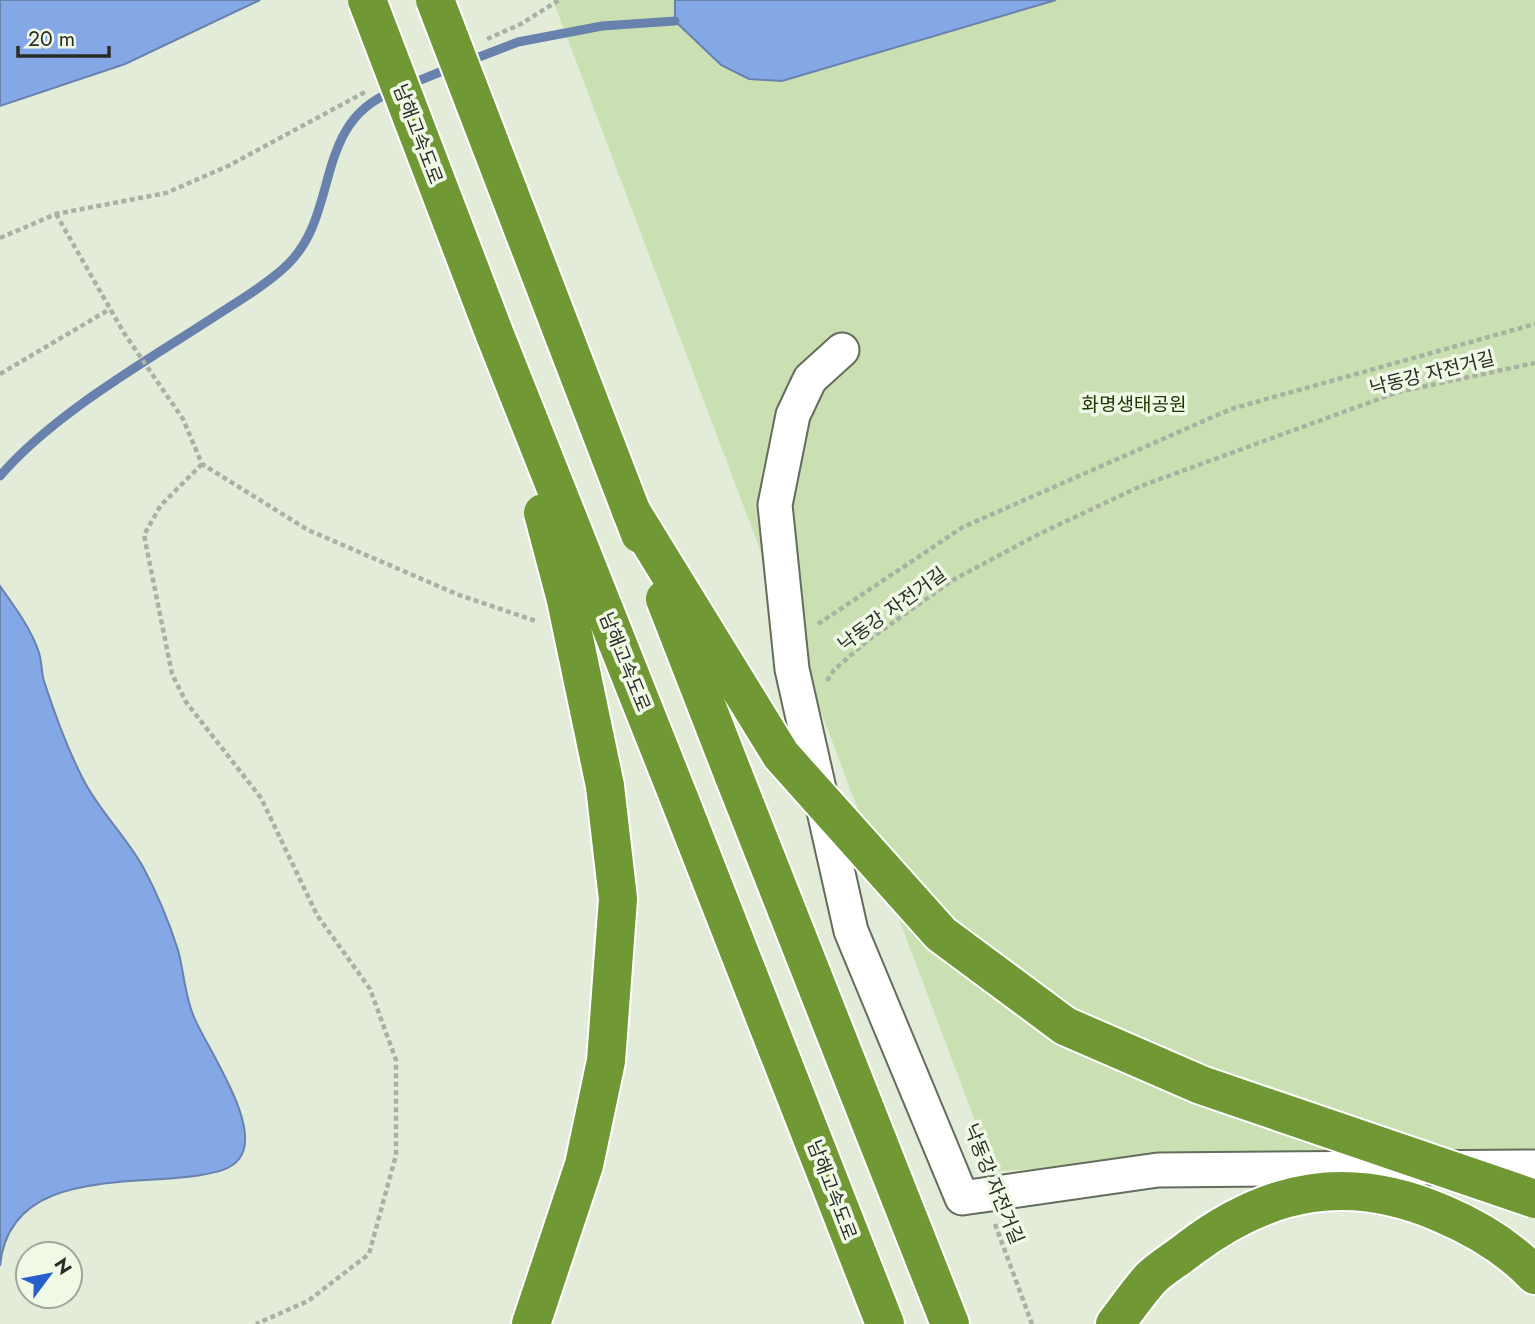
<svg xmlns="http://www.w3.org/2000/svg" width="1535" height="1324" font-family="Jost,'Noto Sans KR',sans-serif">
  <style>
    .green { fill: #cae0b2 }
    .water { fill: #84a7e6; stroke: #6982ad; stroke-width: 2 }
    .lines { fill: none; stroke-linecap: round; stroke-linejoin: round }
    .stream { stroke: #6982ad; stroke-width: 9 }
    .minor-casing { stroke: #646c5c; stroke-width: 37 }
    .highway-casing { stroke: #fff; stroke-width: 42 }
    .path { stroke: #a9b1a2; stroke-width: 4.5; stroke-dasharray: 5 3.5; stroke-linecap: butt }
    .minor { stroke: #fff; stroke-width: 33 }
    .highway { stroke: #709935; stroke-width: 38 }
    .highway-bridge-casing { stroke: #fff; stroke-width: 42; stroke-linecap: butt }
    .highway-bridge { stroke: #709935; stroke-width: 38 }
    .labels { text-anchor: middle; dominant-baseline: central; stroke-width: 7; stroke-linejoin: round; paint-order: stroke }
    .street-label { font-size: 19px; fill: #2a2d27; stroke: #eff9e6 }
    .park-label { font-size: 19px; fill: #213501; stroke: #eff9e6 }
  </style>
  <rect width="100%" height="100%" fill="#e2ecd9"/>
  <polygon class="green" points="553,0 1535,0 1535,1148 994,1171"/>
  <g class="water">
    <polygon points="0,0 260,0 125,64 0,106"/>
    <polygon points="675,0 1056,0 782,81 749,79 721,65 675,21"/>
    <path d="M 0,586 C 14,606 30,627 38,650 C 42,659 41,671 44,681 C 55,715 67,748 83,779 C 99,811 126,836 143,867 C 157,893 169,922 178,950 C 184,972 185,997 194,1017 C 206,1047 264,1128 239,1159 C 231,1170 213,1173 201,1175 C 132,1187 9,1167 0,1266 Z"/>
  </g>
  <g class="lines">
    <g class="stream">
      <polyline points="466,62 518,42 602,26 675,21"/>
      <polyline points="408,85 450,68"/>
      <path d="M 0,476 C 54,413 147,361 217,315 C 240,300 266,285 286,266 C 341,215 312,123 392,92"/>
    </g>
    <g class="minor-casing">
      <polyline id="minor" points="842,350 810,379 793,415 775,505 792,669 851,931 962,1198 1158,1170 1535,1167"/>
    </g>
    <g class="highway-casing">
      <g id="highway">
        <polyline points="733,774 950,1324"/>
        <polyline points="679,798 885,1324"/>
        <polyline points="531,1324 584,1165 606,1061 618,899 605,786"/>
        <path d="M 1115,1324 C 1127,1309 1138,1292 1151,1278 C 1162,1267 1177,1259 1189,1249 C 1269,1188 1350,1173 1443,1214 C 1476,1228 1510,1249 1535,1275"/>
      </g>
    </g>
    <g class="path">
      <polyline points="487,39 521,24 559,0"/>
      <polyline points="56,214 124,333 183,419 202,464 308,530 459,595 536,621"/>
      <polyline points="0,238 56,214 166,193 228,166 367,91"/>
      <polyline points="0,374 110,309"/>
      <polyline points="202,464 161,505 144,535 172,674 186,702 261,798 317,915 370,989 396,1060 396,1155 369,1254 308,1301 256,1324"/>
      <polyline points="818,624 963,527 1231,409 1535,324"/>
      <polyline points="827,681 834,670 867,641 953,580 1041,533 1141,486 1398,392 1535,363"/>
      <polyline points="995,1224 1032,1324"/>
    </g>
    <use href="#minor" class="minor"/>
    <use href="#highway" class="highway"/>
    <g class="highway-bridge-casing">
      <g id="highway-bridge">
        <polyline points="367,0 495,335 679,798"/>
        <polyline points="435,0 640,534"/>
        <polyline points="631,511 781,755 941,934 1065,1026 1201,1085 1535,1199"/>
        <polyline points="543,513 566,600 605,786"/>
        <polyline points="665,599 733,774"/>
      </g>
    </g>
    <use href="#highway-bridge" class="highway-bridge"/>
  </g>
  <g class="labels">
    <g class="street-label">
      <text transform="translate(418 134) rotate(69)">남해고속도로</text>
      <text transform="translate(1432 373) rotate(-14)">낙동강 자전거길</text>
      <text transform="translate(892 609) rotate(-36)">낙동강 자전거길</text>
      <text transform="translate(625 662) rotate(68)">남해고속도로</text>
      <text transform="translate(994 1184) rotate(68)">낙동강 자전거길</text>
      <text transform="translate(832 1190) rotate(69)">남해고속도로</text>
    </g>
    <g class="park-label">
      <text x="1134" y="404">화명생태공원</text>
    </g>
  </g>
  <g transform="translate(49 1275) rotate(58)"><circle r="33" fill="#eff9e6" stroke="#a0a79a" stroke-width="2"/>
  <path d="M0-5L12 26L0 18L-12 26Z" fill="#265ecc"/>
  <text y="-10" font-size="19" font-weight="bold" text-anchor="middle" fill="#2a2d27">N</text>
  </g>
  <path d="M18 46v10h91v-10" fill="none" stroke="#2a2d27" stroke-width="3.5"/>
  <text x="28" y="46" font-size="21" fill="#2a2d27" stroke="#eff9e6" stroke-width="5" paint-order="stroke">20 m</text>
</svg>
